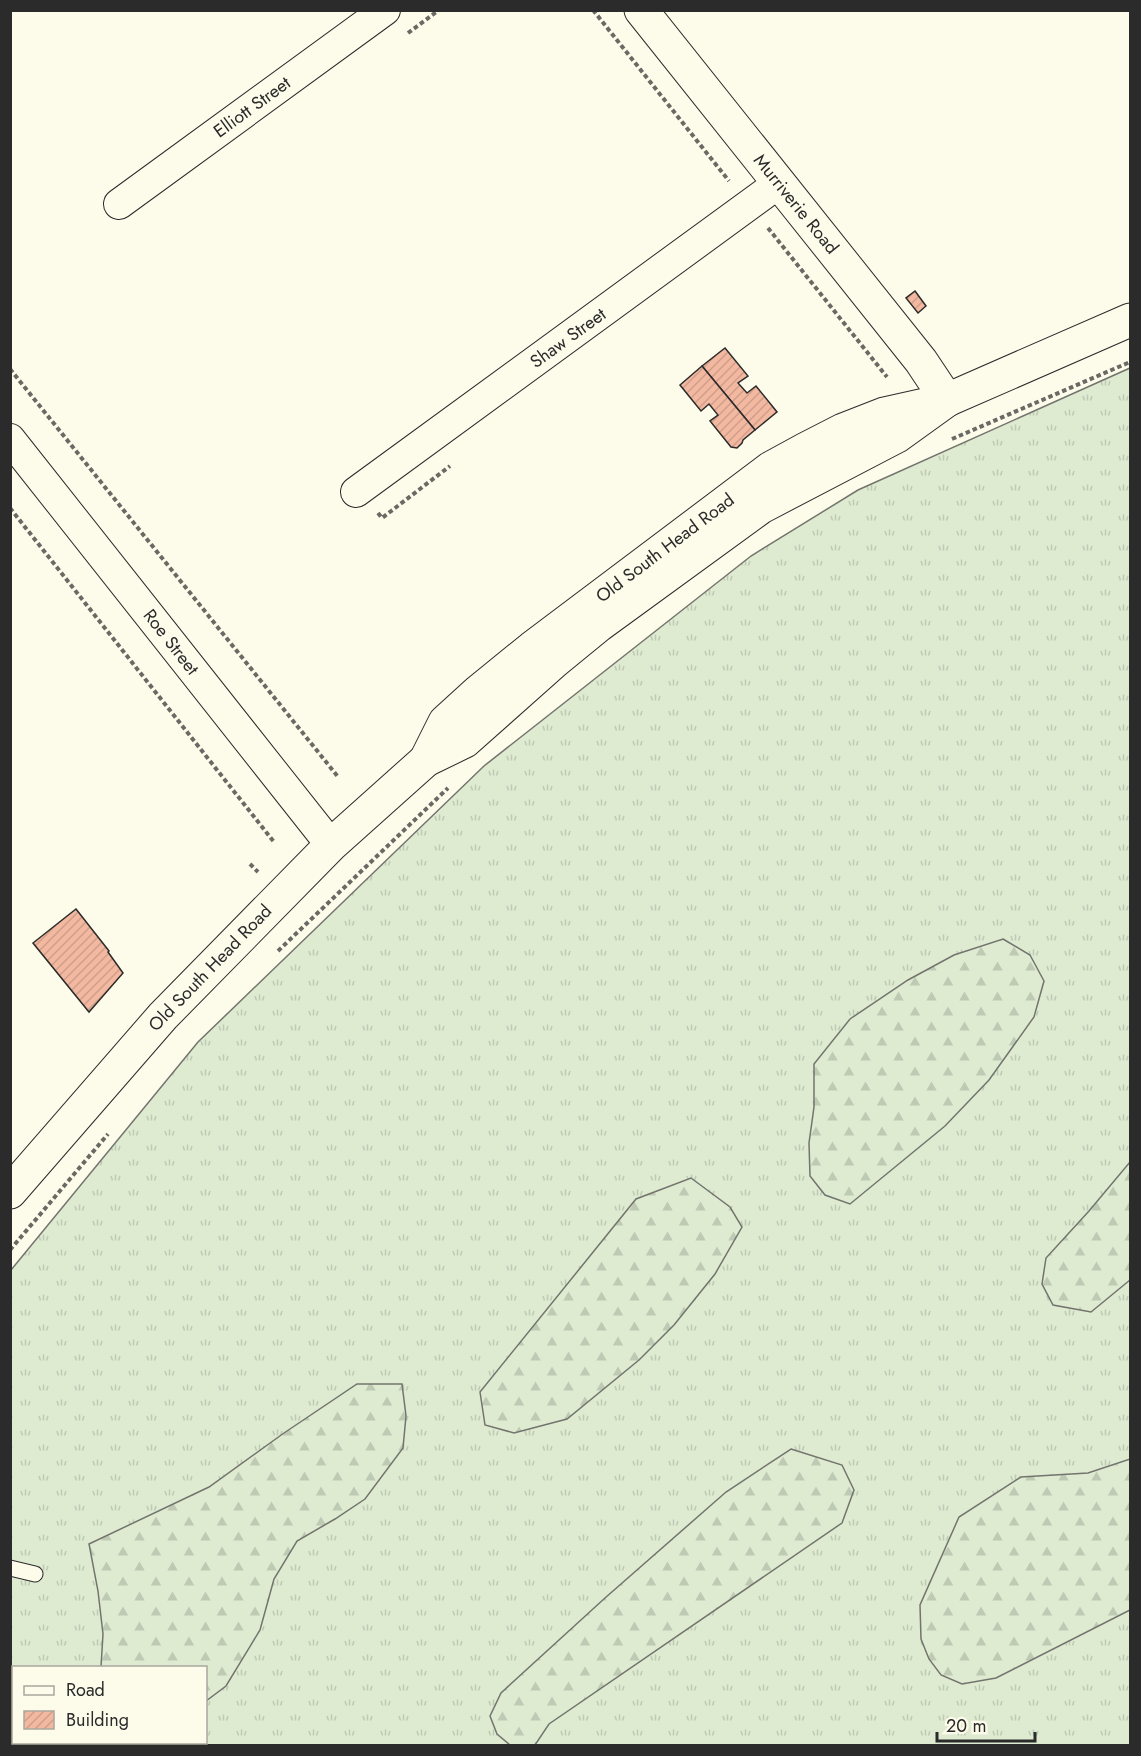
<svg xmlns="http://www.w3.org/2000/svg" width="1141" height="1756" font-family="Jost,sans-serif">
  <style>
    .grass { fill: url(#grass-tufts); stroke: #74746e; stroke-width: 1.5; fill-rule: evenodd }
    .forest { fill: url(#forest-firs); stroke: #74746e; stroke-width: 1.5 }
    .building { fill: url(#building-hatch); stroke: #2b2b2b; stroke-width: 1.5 }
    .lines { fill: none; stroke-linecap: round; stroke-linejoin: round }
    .service-casing { stroke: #2b2b2b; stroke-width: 17 }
    .minor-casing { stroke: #2b2b2b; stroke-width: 32 }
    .tertiary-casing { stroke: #2b2b2b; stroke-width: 35 }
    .primary-casing { stroke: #2b2b2b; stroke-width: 35 }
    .path { stroke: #6a6964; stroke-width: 4; stroke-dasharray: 4.5 3; stroke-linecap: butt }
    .service { stroke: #fdfbea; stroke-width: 15 }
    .minor { stroke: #fdfbea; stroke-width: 30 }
    .tertiary { stroke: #fdfbea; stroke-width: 33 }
    .primary { stroke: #fdfbea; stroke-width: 33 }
    .labels { text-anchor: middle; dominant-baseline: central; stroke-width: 4.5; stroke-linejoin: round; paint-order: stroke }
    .street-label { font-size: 18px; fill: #2b2b2b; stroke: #fdfbea }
  </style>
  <defs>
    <pattern id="grass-tufts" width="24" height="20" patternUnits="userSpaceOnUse" patternTransform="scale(1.5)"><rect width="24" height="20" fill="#deebd1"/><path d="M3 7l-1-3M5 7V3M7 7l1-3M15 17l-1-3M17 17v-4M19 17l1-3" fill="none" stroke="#bfcab4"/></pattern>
    <pattern id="forest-firs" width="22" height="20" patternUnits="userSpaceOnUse" patternTransform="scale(1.5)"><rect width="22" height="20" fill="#deebd1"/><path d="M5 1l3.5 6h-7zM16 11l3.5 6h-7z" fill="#bfcab4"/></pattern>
    <pattern id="building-hatch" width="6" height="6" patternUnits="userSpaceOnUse" patternTransform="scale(1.5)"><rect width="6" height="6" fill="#f2b8a0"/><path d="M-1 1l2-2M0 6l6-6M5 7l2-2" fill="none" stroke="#d09e8a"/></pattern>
  </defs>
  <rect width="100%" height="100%" fill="#fdfbea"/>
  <path class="grass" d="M 1130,368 L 1130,1745 L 11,1746 L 11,1270 L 198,1042 L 484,766 L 751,556 L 858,490 ZM 14,1668 L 206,1668 L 206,1742 L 14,1742 Z"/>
  <g class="forest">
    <polygon points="1003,939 1030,955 1044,981 1034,1017 989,1080 945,1126 850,1204 825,1195 810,1176 809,1143 814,1107 814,1064 850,1019 908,980 954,955"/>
    <polygon points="1130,1162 1130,1280 1091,1312 1053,1305 1042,1284 1046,1258 1089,1211"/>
    <polygon points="691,1178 730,1207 742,1227 715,1274 674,1325 639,1360 567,1419 514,1433 485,1425 480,1392 636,1199"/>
    <polygon points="357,1384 402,1384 406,1416 403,1448 365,1499 335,1519 297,1541 274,1579 260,1630 226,1686 206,1701 206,1668 101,1667 103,1634 98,1591 89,1544 209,1487 284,1433"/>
    <polygon points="791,1449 842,1465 854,1490 842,1523 549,1724 535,1745 510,1745 497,1734 490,1716 501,1693 605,1598 726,1492"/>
    <polygon points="1130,1459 1130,1610 996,1678 962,1684 941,1675 929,1659 921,1639 920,1605 959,1517 1021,1477 1088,1473"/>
  </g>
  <g class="building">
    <polygon points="915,291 926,306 918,313 906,298"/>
    <polygon points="725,348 748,376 738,383 747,393 756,386 777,412 755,430 702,366"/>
    <polygon points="702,366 755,430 743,440 742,443 737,448 731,447 710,421 718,415 709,404 701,411 680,385"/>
    <polygon points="76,909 109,951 108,952 123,973 89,1012 33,943"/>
  </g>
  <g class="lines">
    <g class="service-casing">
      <polyline id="service" points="10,1568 35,1574"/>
    </g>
    <g class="minor-casing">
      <g id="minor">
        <polyline points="119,204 385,10"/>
        <polyline points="10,439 331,845"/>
        <polyline points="356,492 779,183"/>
      </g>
    </g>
    <g class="tertiary-casing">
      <polyline id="tertiary" points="641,10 921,361 947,400"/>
    </g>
    <g class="primary-casing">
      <g id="primary">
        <polyline points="426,760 445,722 479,691 532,648 771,468 804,450 843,430 884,414 947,400 1130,320"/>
        <polyline points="10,1192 163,1016 331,845 426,760 465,741 555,661 599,625 761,507 897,436 947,400"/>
      </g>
    </g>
    <g class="path">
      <polyline points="593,10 729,181"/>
      <polyline points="408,33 439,10"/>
      <polyline points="768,228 887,377"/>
      <polyline points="10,369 339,778"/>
      <polyline points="952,439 1130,362"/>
      <polyline points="10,508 274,842"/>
      <polyline points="378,513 382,518 450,466"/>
      <polyline points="250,864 258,872"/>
      <polyline points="278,951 448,788"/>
      <polyline points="10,1250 108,1134"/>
    </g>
    <use href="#service" class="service"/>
    <use href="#minor" class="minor"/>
    <use href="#tertiary" class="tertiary"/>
    <use href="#primary" class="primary"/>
  </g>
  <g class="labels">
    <g class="street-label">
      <text transform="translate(252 107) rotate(-36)">Elliott Street</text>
      <text transform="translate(796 204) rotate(51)">Murriverie Road</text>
      <text transform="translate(568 338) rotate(-36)">Shaw Street</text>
      <text transform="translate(665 548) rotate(-37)">Old South Head Road</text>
      <text transform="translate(171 642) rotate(52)">Roe Street</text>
      <text transform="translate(210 968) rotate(-46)">Old South Head Road</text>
    </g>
  </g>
  <rect width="1141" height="1756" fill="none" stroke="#2b2b2b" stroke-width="24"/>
  <rect x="12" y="1666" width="195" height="78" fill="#fdfbea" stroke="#a9a89e" stroke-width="1.5"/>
  <rect x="24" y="1686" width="30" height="9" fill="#fdfbea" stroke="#a9a89e" stroke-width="1.5"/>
  <text x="66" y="1696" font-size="18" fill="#2b2b2b">Road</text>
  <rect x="24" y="1711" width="30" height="18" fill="url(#building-hatch)" stroke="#a9a89e" stroke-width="1.5"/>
  <text x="66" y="1726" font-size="18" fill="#2b2b2b">Building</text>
  <path d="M937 1732v9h98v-9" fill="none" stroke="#2b2b2b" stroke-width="3"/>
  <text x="946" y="1732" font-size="18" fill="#2b2b2b" stroke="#fdfbea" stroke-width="4.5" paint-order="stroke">20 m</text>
</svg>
